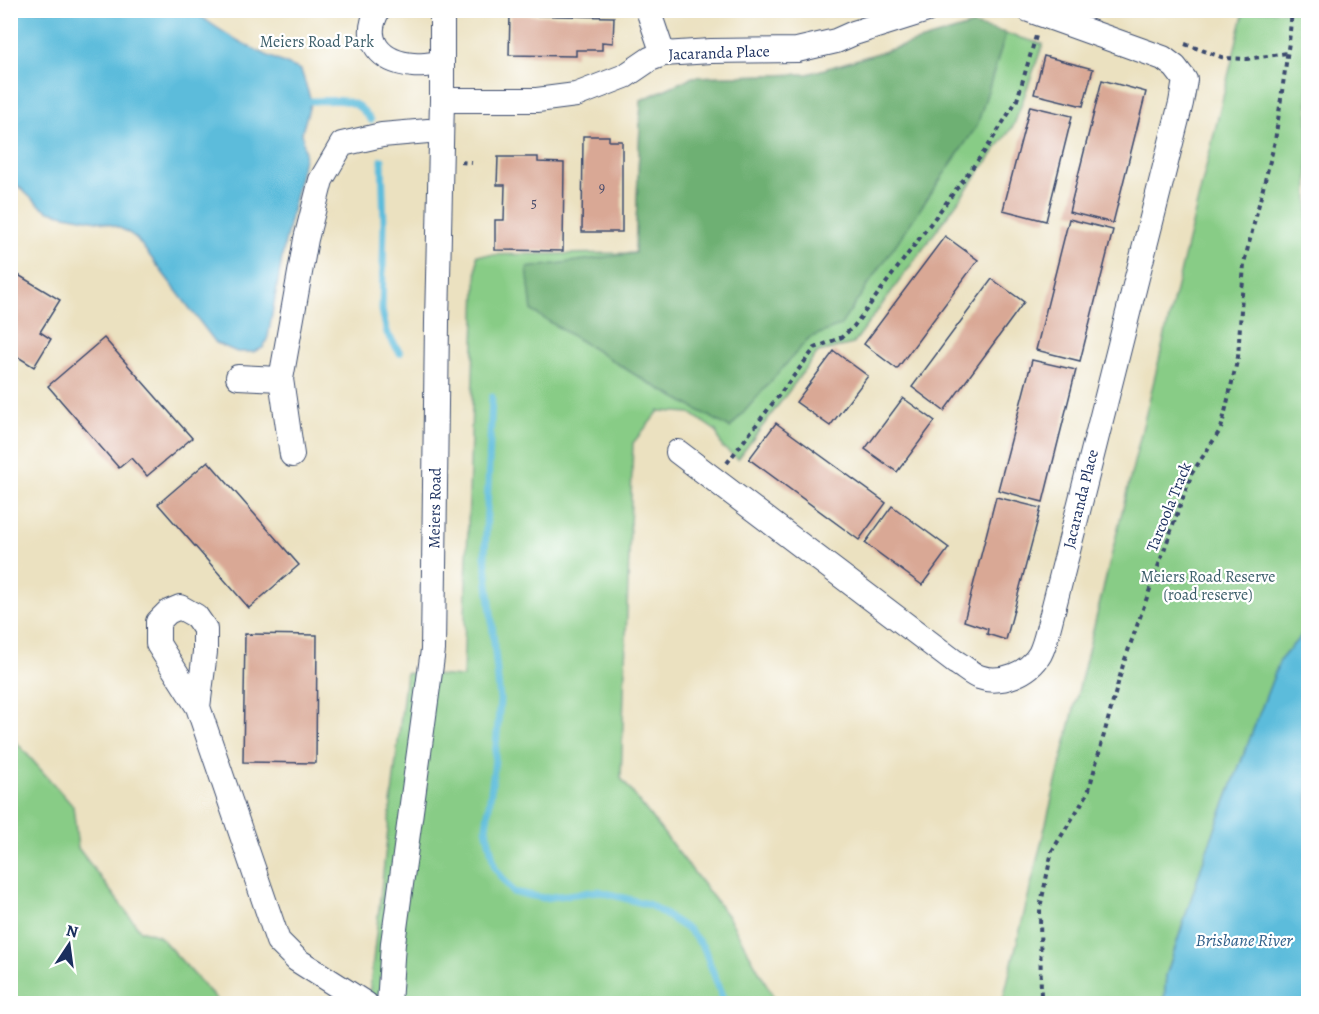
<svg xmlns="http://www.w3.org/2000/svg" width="1319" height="1014" font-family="Alegreya,serif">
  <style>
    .green { fill: #88cc86; stroke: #527e72; stroke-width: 1.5 }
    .forest { fill: #6eb073; stroke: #447068; stroke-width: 1.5 }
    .water { fill: #5cbcdb; stroke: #3c769c; stroke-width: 1.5 }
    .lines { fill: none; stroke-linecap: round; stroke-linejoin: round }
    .stream { stroke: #5cbcdb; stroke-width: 7 }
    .building { fill: #d9a895 }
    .minor-casing { stroke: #3a4a6d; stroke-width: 26 }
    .path { stroke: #3a4a6d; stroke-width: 4; stroke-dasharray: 4.5 4.5; stroke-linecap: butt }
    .minor { stroke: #fff; stroke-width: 24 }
    .labels { text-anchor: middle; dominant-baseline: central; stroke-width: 4.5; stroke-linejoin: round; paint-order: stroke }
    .number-label { font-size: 14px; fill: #4a4d6c }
    .park-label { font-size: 16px; fill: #3c5e6a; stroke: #fff }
    .street-label { font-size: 16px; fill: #1b2f5e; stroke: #fff }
    .water-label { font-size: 18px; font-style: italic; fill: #32608a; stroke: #fff }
  </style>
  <rect width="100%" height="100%" fill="#fff"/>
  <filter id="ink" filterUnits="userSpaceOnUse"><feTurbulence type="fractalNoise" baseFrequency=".0167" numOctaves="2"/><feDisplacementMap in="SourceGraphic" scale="12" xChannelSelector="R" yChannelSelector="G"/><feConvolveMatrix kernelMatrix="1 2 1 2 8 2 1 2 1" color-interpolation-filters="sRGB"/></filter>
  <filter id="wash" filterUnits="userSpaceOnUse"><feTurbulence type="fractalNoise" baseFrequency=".008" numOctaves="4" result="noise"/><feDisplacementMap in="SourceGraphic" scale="24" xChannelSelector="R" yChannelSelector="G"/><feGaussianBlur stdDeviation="1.35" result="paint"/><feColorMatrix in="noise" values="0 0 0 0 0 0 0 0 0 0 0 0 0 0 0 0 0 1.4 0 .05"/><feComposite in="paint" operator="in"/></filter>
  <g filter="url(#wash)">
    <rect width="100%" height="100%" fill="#ebe1c0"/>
    <g class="green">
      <polygon points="1244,11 1308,11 1308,628 1280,660 1207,850 1166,976 1164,1003 1002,1004"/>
      <polygon points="973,25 1043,44 1014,125 853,344 818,352 738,459 722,447 716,431 690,413 659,411 633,443 621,778 729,918 777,1003 368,1004 406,673 463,677 477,255 635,253 641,100 693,77 808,74"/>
      <polygon points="10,735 73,806 78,848 140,930 159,936 220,1003 11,1003"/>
    </g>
    <polygon class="forest" points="973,25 1006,33 977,126 840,326 809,338 730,428 642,379 532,311 527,268 635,253 641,100 693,77 808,74"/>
    <g class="water">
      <path d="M 11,10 L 194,11 C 226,37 263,55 301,70 L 311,101 L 302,132 L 305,154 L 284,247 L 268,337 L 263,348 L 253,352 L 237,352 L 216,343 L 137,239 C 113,218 78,220 49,211 C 41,208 16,185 11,178 Z"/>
      <polygon points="1308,628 1308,1003 1164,1003 1166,976 1207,850 1280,660"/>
    </g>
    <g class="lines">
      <g class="stream">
        <path d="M 311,101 C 324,101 344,98 356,105 C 362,108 366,114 371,120"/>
        <polyline points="382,160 384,225 382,310 387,333 400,353"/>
        <polyline points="492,397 485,555 500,700 494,769 486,828 495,868 513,892 544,898 598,891 650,905 689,930 704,948 725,1004"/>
      </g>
    </g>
    <g id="blocks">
      <g class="building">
        <polygon points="510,15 614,17 613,43 602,42 602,50 576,50 576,56 509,55"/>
        <polygon points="1044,56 1093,69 1083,106 1034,94"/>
        <polygon points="1102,80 1146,92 1113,223 1069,212"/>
        <polygon points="1030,106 1072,116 1046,221 1003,210"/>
        <polygon points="583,136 609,136 609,141 622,141 622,232 582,232"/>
        <polygon points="498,157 538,157 538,162 564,163 563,251 495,250 495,220 504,220 505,185 497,185"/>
        <polygon points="1069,219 1113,230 1080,361 1036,350"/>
        <polygon points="945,236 978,260 897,369 864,344"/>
        <polygon points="10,270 60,300 40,332 51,339 34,367 10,352"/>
        <polygon points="992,279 1024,302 944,411 912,387"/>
        <polygon points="104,338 192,438 147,476 131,458 119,468 48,386"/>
        <polygon points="834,351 868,376 830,426 796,402"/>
        <polygon points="1032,360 1076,370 1043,502 998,490"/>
        <polygon points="903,398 935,421 897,472 865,449"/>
        <polygon points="776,423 886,503 859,540 749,459"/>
        <polygon points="208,461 299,565 249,608 158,504"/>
        <polygon points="996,497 1041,508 1006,640 987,634 988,629 964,621"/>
        <polygon points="892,506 949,548 922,585 865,543"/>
        <polygon points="245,634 317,635 316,763 243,762"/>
      </g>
    </g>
  </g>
  <g filter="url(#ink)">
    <use href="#blocks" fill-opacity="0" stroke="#3a4a6d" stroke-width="1.5"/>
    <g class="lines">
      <g class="minor-casing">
        <g id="minor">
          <path d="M 378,10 C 361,41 381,62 413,65 C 422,66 432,64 441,63"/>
          <polyline points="648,10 663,54"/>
          <polyline points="442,100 537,100 576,95 625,76 650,59 663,54 711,51 797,50 836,41 854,33 927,10"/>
          <polyline points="238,377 281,379"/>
          <path d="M 678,452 L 955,662 C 963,666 971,674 979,677 C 1001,685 1029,673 1040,654 C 1045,644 1047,633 1050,622 L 1181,103 L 1185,80 L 1175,67 L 1163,58 L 1029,10"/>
          <polyline points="292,455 281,379 306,239 321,180 342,144 382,135 428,131"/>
          <polyline points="198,707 205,652 205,629 196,616 180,607 168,612 158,622 158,644 198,707 278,941 297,960 366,1004"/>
          <polyline points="389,1004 393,943 433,650 437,322 442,100 442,10"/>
        </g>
      </g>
      <g class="path">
        <polyline points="1185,44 1224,58 1247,59 1287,53"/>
        <polyline points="461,162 472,163"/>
        <polyline points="727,463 815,348 842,337 854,326 987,148 1017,100 1036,36"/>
        <polyline points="1041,1004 1040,908 1052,851 1088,793 1123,665 1150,589 1192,473 1221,429 1238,357 1244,263 1275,141 1289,42 1292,10"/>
      </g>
      <use href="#minor" class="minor"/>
    </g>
  </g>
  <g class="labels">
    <g class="number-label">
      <text x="602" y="187">9</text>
      <text x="534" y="203">5</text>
    </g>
    <g class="park-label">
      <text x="317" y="42">Meiers Road Park</text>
      <text x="1208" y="577">Meiers Road Reserve<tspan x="1208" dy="18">(road reserve)</tspan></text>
    </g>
    <g class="street-label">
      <text transform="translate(719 53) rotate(-2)">Jacaranda Place</text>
      <text transform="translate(1081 499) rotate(-76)">Jacaranda Place</text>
      <text transform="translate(1169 507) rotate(-68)">Tarcoola Track</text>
      <text transform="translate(435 508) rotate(-89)">Meiers Road</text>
    </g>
    <g class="water-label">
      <text x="1244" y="940">Brisbane River</text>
    </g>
  </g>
  <rect width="1319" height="1014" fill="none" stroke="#fff" stroke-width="36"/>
  <g transform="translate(69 945) rotate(13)" stroke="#ffffff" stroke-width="4.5" paint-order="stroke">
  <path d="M0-4.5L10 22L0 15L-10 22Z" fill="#1b2f5e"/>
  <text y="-9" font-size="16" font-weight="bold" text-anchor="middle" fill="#1b2f5e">N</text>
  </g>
</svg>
